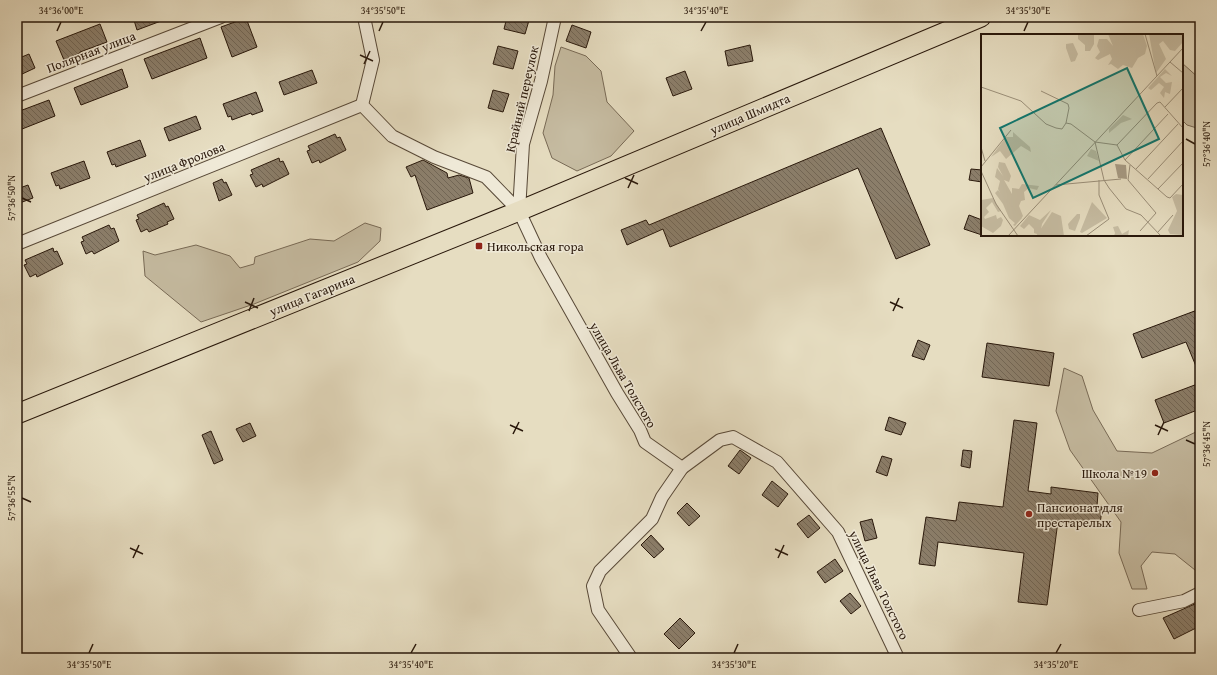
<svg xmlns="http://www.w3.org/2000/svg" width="1217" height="675" font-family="'Gentium Book Plus',serif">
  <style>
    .green { fill: #c6bca2; stroke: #786a56 }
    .building { fill: url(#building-back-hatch); stroke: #29180b }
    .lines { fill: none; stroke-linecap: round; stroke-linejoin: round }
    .minor-casing { stroke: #584938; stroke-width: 14 }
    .primary-casing { stroke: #29180b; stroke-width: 21 }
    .minor { stroke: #efe9d7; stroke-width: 12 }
    .primary { stroke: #e6ddc1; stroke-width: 19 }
    .ticks { fill: none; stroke: #29180b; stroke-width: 1.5 }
    .poi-dot { fill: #8f2418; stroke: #efe9d7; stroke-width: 1.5 }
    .labels { text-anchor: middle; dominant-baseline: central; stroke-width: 3; stroke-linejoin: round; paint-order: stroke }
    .street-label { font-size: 13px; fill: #29180b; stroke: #efe9d7 }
    .poi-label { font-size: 13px; fill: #29180b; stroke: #efe9d7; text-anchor: start }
    .inset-road { fill: none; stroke: #9a8e78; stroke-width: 1 }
    .view { fill: #0f766e; fill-opacity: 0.15; stroke: #0f766e; stroke-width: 2 }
    .inset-edge { fill: none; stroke: #29180b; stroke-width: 2 }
    .neatline { fill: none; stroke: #29180b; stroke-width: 1.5 }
    .ticks-label { font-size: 10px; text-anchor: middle; fill: #29180b }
  </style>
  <defs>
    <pattern id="building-back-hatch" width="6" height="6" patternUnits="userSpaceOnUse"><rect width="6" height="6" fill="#8b7e6a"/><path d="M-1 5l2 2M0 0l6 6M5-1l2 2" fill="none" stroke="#726655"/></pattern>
  </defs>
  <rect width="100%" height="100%" fill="#e6ddc1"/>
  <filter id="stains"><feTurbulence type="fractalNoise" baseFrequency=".005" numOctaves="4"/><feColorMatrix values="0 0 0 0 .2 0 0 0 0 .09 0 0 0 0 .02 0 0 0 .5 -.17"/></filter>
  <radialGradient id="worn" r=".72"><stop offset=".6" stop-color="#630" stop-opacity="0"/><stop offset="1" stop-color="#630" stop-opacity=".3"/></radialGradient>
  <g class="green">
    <polygon points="561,47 586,56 601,71 607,102 634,131 611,156 577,171 552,158 543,133 553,95 555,66"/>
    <polygon points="1182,63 1200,79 1200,129 1187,125 1182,120"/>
    <polygon points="365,223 381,228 380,241 358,262 254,304 201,322 145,276 143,251 155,255 196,245 230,256 240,268 254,264 255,257 310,239 334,241"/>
    <polygon points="1064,368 1082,376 1093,410 1117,451 1152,453 1200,430 1200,574 1175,554 1152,552 1141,566 1147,589 1132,589 1119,553 1121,522 1070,450 1056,411"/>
  </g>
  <g class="building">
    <polygon points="133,17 169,17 169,18 137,30"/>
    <polygon points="507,17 530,17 525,34 504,29"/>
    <polygon points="246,18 257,47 232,57 221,27"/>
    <polygon points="100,24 107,42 80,52 80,53 64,60 56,41"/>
    <polygon points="572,25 591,32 586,48 566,41"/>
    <polygon points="200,38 207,58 152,79 144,59"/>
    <polygon points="750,45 753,61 728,66 725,51"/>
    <polygon points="498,46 518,51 513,69 493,64"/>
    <polygon points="29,54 35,68 20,75 17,68 17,59"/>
    <polygon points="122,69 128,87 81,105 74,88"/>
    <polygon points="312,70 317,83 284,95 279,82"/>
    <polygon points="685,71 692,89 673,96 666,78"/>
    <polygon points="493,90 509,94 503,112 488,108"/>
    <polygon points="256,92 263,111 252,115 251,113 232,120 231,116 228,117 223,104"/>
    <polygon points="49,100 55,116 17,131 17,112"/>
    <polygon points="196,116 201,129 169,141 164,128"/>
    <polygon points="881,128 930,245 896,259 858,168 670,247 663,229 627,245 621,230 646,220 649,225"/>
    <polygon points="335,134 337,138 340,137 346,150 320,163 319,160 312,163 307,151 310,150 308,146"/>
    <polygon points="140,140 146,156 116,167 115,164 112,165 107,152"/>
    <polygon points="279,158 280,162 283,161 289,174 263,187 262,184 256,187 250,175 253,174 251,170"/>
    <polygon points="423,160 447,173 448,178 459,175 469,178 473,193 427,210 415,175 411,177 406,167"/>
    <polygon points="84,161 90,178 60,189 59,185 56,186 51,173"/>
    <polygon points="971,169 982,170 982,182 969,180"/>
    <polygon points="222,179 224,183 226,182 232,195 219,201 213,183"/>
    <polygon points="28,185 33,198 17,204 17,189"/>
    <polygon points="164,203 166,207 168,206 174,219 167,222 168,224 149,232 147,229 141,232 136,220 139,219 137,215"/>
    <polygon points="969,215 982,220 982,235 964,229"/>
    <polygon points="109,225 111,229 114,228 119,241 94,254 92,251 86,254 81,242 84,241 82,237"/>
    <polygon points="53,248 54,252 57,251 63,264 37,277 36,274 30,277 24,265 27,264 25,260"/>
    <polygon points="1200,309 1200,376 1186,342 1142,358 1133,334"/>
    <polygon points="918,340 930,345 924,360 912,356"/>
    <polygon points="987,343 1054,353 1049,386 982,377"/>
    <polygon points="1200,383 1200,409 1164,423 1155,400"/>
    <polygon points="889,417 906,423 901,435 885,430"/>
    <polygon points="1014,420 1037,423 1028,491 1051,494 1051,487 1098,493 1097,506 1102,507 1100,526 1058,521 1047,605 1018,602 1024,553 938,542 935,566 919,564 926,517 956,521 959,502 1003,507"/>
    <polygon points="250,423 256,436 243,442 236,429"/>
    <polygon points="211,431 223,460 214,464 202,435"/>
    <polygon points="740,450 751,458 739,474 728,466"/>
    <polygon points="963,450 972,451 970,468 961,466"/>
    <polygon points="882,456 892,459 887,476 876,472"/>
    <polygon points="772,481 788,494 778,507 762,495"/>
    <polygon points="687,503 700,516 689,526 677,513"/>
    <polygon points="809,515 820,528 808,538 797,524"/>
    <polygon points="872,519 877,538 865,541 860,522"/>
    <polygon points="651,535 664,549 654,558 641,545"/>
    <polygon points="835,559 843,571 825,583 817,572"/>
    <polygon points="850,593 861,606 851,614 840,601"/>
    <polygon points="1197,603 1200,608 1200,626 1174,639 1163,618"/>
    <polygon points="680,618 695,633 679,649 664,634"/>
  </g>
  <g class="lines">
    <g class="minor-casing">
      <g id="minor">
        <polyline points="364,17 373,60 362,105 392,136 434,157 486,177 519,211 541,258 617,393 640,430 645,442 682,468 720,440 733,437 777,462 838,532 898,658"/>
        <polyline points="17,96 221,17"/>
        <polyline points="519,211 523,144 541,81 555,17"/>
        <polyline points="17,244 362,105"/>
        <polyline points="1139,610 1184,601 1200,593"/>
        <polyline points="631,658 598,610 593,586 600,571 652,519 662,497 682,468"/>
      </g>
    </g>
    <g class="primary-casing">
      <polyline id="primary" points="17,414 519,211 981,17"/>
    </g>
    <use href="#minor" class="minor"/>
    <use href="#primary" class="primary"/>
  </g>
  <path class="ticks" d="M 57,31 L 61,22M 379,31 L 383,22M 701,31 L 706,22M 1024,31 L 1028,22M 360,55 L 373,61M 364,64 L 370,51M 1186,139 L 1195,144M 625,178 L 638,184M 628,188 L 634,175M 22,198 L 31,202M 245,302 L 258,308M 890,302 L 903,308M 249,311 L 254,298M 893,311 L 899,298M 510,425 L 523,431M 1155,425 L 1168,431M 513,434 L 519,422M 1158,435 L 1164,422M 1186,440 L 1195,444M 22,498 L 31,502M 130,548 L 143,554M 775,549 L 788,555M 133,558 L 139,545M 778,558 L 784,545M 89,653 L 93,644M 411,653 L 416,644M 734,653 L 738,644M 1056,653 L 1061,644"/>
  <g class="poi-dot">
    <rect x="475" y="242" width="8" height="8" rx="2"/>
    <circle cx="1155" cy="473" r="4"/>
    <circle cx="1029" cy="514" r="4"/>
  </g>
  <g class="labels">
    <g class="street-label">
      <text transform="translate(91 52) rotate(-21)">Полярная улица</text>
      <text transform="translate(522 99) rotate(-77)">Крайний переулок</text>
      <text transform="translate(750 114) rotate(-23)">улица Шмидта</text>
      <text transform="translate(184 162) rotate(-22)">улица Фролова</text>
      <text transform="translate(312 295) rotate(-22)">улица Гагарина</text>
      <text transform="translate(623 375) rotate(60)">улица Льва Толстого</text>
      <text transform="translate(879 585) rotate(64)">улица Льва Толстого</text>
    </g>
    <g class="poi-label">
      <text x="487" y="246">Никольская гора</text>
      <text x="1147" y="473" text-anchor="end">Школа №19</text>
      <text x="1037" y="507">Пансионат для<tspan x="1037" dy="15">престарелых</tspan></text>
    </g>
  </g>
  <g transform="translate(981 34)">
    <rect width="202" height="202" fill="#e6ddc1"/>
    <path d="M 142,81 L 151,85 L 140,89 L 128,99 L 128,95 ZM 32,98 L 49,113 L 50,118 L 40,112 L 25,125 L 19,117 L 10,123 L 25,103 L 32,103 ZM 110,115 L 115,117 L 118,127 L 106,122 ZM 18,128 L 24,129 L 30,142 L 28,148 L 23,146 L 31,160 L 31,154 L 38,155 L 41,150 L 58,152 L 56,156 L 48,154 L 43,158 L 44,166 L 40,167 L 38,172 L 42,182 L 34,192 L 32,191 L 35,188 L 17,155 L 19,147 L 14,143 L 16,134 L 22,142 L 17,133 ZM 111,168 L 126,184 L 101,199 L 99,198 ZM 70,176 L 61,190 L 59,201 L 53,199 L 53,195 L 48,190 L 43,195 L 39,192 L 48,181 L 59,186 ZM 96,180 L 99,180 L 99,184 L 94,197 L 88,195 L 87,190 ZM 137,192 L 141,200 L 148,196 L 147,202 L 133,202 L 134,199 L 132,193 Z" fill="#c6bca2"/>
    <path d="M 97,0 L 113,0 L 113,10 L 109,17 L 104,17 L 104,11 L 97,5 ZM 127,0 L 162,0 L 166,12 L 164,20 L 157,24 L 151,34 L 142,31 L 137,35 L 130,30 L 127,31 L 131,25 L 129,20 L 117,26 L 114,24 L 119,18 L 116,12 L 118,5 L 126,5 L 132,12 ZM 168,0 L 202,0 L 202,8 L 194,17 L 189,16 L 182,7 L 178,10 L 185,25 L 175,39 ZM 92,9 L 97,20 L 94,27 L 90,28 L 85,14 L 85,10 ZM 184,35 L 191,42 L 185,39 L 179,43 L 185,49 L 191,48 L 189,60 L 184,58 L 183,64 L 179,59 L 183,53 L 178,49 L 170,56 L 167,54 ZM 195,160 L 202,161 L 202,201 L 189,200 L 187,196 L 196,177 L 191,163 ZM 12,164 L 20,177 L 17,178 L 11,168 L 5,174 L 8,178 L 3,183 L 4,185 L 15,181 L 16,185 L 20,183 L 22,186 L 20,192 L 12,199 L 0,192 L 0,166 Z" fill="#c6bca2"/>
    <path d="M 17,156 L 41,184 L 35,190 L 28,184 L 22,170 L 14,159 ZM 71,178 L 80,182 L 83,202 L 55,202 Z" fill="#c6bca2"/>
    <path d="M 134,130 L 145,131 L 146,145 L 137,144 Z" fill="#a69a83"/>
    <path class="inset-road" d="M 164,0 L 176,42M 189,28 L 202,39M 0,53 L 40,67 L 65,90 L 75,94 L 81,95 L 85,89 L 90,90 L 114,108 L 136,111 L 144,126 L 186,163 L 189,164 L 202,150M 60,57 L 87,70 L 88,74 L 85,89M 184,73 L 202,54M 114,108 L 123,146 L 128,154 L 145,175 L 160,181 L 180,202M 136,111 L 176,69 L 179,68 L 202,94M 0,113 L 4,127M 144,126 L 187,80M 149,131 L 147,146 L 175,179 L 159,197M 0,133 L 30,96M 155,135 L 197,90M 0,137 L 15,170 L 37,202M 167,145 L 202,107M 75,151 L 140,145M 177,155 L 202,129M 177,198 L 192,181M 27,202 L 202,14M 105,202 L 128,185 L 118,161 L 118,146"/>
    <path class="view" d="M 146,34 L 178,105 L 52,164 L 19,94 Z"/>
    <rect width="202" height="202" class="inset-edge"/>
  </g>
  <rect width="1217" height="675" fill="none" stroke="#e6ddc1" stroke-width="44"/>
  <rect x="22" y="22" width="1173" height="631" class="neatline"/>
  <g class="ticks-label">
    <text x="61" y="14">34°36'00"E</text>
    <text x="383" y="14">34°35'50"E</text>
    <text x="706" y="14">34°35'40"E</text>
    <text x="1028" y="14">34°35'30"E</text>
    <text transform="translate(1206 144) rotate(-90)" y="4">57°36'40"N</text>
    <text transform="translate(11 198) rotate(-90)" y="4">57°36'50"N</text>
    <text transform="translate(1206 444) rotate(-90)" y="4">57°36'45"N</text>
    <text transform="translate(11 498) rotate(-90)" y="4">57°36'55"N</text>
    <text x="89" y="668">34°35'50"E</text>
    <text x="411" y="668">34°35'40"E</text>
    <text x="734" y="668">34°35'30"E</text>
    <text x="1056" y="668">34°35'20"E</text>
  </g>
  <rect width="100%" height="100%" filter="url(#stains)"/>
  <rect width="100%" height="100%" fill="url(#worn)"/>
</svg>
